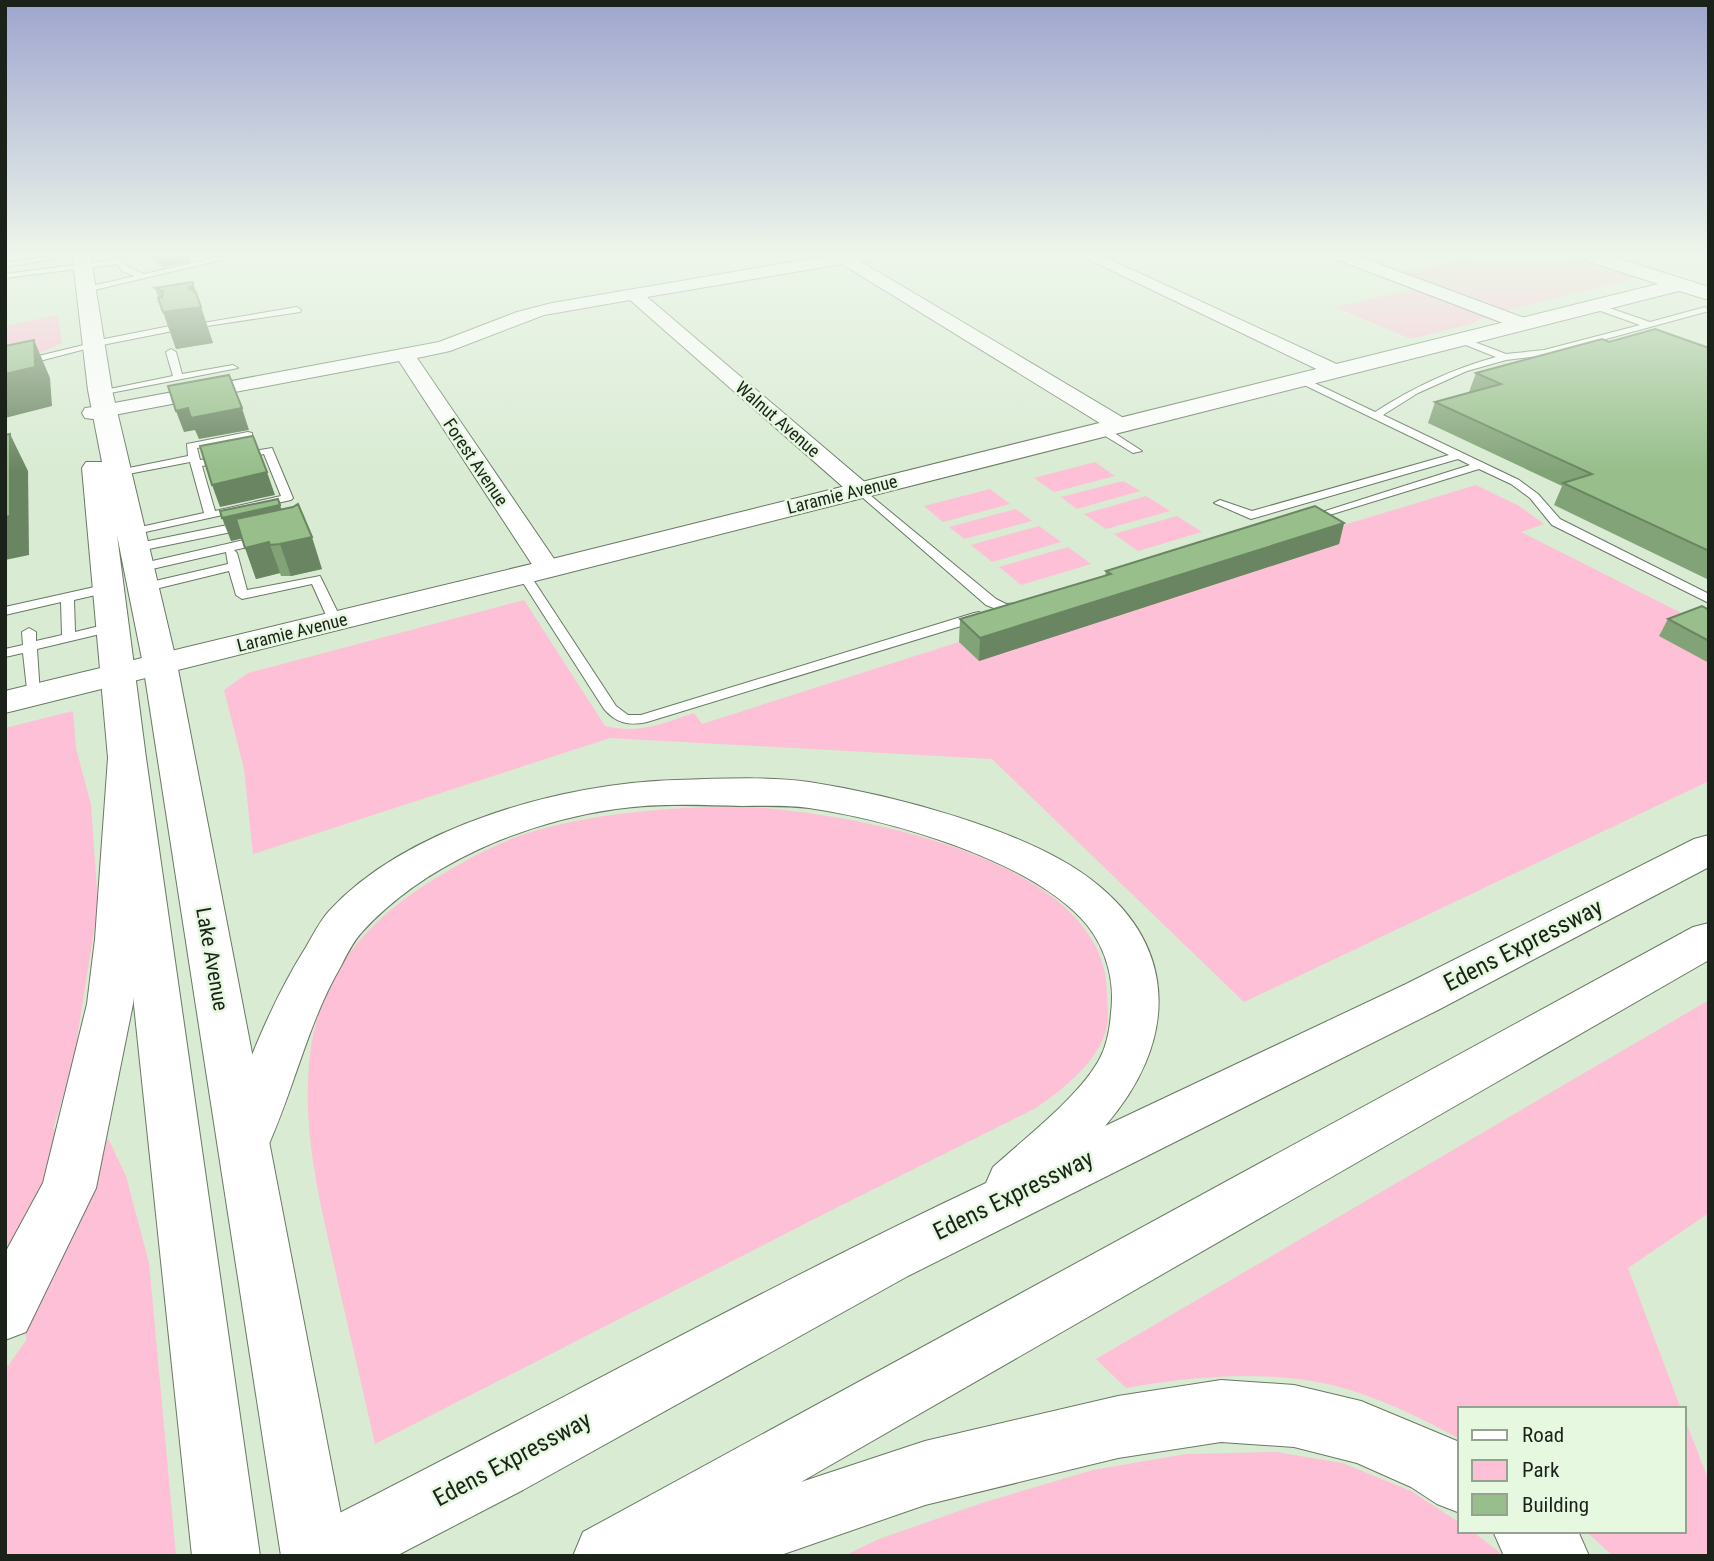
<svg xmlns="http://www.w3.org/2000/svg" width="1714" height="1561" font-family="'Roboto Condensed',sans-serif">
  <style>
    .green { fill: #fdc0d6 }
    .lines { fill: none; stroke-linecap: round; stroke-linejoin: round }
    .service-casing { stroke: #697964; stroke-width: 2 }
    .minor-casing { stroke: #697964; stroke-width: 2 }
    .tertiary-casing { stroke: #697964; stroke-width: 2 }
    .primary-casing { stroke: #697964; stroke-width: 2 }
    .motorway-casing { stroke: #697964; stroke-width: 2 }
    .service { fill: #fff; fill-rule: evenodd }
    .minor { fill: #fff; fill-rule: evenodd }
    .tertiary { fill: #fff; fill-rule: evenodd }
    .primary { fill: #fff; fill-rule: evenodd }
    .motorway { fill: #fff; fill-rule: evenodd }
    .wall { fill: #82a378 }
    .shaded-wall { fill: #6a8561 }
    .building { fill: #97be8b; stroke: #6a8561; stroke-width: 2 }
    .labels { text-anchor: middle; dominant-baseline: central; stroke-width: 5; stroke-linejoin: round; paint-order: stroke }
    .far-street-label { font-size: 18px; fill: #1b2219; stroke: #e6f8e0 }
    .street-label { font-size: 21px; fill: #1b2219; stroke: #e6f8e0 }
    .near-street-label { font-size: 24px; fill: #1b2219; stroke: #e6f8e0 }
  </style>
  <rect width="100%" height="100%" fill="#d9ebd3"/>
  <g class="green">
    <polygon points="1488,253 1560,253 1636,278 1502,312 1396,273"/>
    <polygon points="1414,289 1485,316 1471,324 1411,339 1335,307"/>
    <polygon points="58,315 62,343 42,352 5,361 5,326"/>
    <polygon points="1095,462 1115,476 1054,492 1034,478"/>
    <polygon points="1123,481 1140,491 1077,509 1061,497"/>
    <path d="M 1476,485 L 1519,506 L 1544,524 L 1521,532 L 1709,627 L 1709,781 L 1244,1002 L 992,759 L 610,738 L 253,854 L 244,769 L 224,690 L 248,673 L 524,600 L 605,726 C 642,734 660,724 694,713 L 702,724 L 959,642 Z"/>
    <polygon points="990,489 1010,504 943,522 924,506"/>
    <polygon points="1146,496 1170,511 1106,529 1084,514"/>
    <polygon points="1016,509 1032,521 964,539 949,527"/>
    <polygon points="1177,516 1202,532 1138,551 1114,534"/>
    <polygon points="1039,526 1061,542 992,562 971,545"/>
    <polygon points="1068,547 1091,564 1021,585 999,567"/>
    <polygon points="73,711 76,748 91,805 98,905 73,1064 53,1129 62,1135 35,1204 5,1260 5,728"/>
    <path d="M 736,806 C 840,811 1106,854 1107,993 C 1107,1003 1109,1015 1107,1025 C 1101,1060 1063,1089 1036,1108 L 832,1210 L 375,1444 C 362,1386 348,1327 335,1269 C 320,1202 303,1135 309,1065 C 316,973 370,916 446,872 C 475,855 505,839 538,830 C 603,812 669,808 736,806 Z"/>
    <path d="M 1709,1000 L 1709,1213 L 1628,1268 L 1681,1409 L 1460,1409 L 1460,1439 C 1425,1420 1391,1403 1353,1391 C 1282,1368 1198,1375 1126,1388 L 1096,1359 Z"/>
    <polygon points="108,1138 126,1176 149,1263 176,1556 5,1556 5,1370 27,1339 22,1325 90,1189"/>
    <polygon points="1684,1417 1709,1481 1709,1556 1613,1556 1586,1531 1684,1531"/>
    <polygon points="1276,1452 1342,1463 1411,1491 1460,1523 1460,1531 1472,1531 1504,1556 844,1556 879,1539 985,1502 1093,1470 1186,1454"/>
  </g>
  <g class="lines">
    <g class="service-casing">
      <g id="service">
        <polygon points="73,253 85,254 5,267 5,263"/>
        <polygon points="144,253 159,253 147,256"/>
        <polygon points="236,253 250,253 86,292 82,290 83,288 135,276 122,271 118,264 5,278 5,274 120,259 128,267 144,274"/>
        <path d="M 1595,303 L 1650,322 L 1705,307 L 1709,311 L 1547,355 L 1506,360 L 1467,371 L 1418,393 L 1383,415 L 1519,480 L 1538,494 L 1560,519 L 1709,594 L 1709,603 L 1552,525 L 1530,498 L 1511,484 L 1479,469 L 1310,521 L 1302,521 L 1300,519 L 1470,465 L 1458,459 L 1251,519 L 1214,503 L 1220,500 L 1252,511 L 1449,455 L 1298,382 L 1298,378 L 1304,378 L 1375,412 C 1414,387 1452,369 1496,357 L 1458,342 L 1458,338 L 1464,338 L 1506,354 L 1544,350 L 1640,325 L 1592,308 L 1591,306 Z"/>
        <polygon points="297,307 301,310 300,312 207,326 203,323"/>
        <polygon points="170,326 173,327 173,331 97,346 5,370 5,364 88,344 89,342"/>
        <polygon points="171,349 176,352 182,374 233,365 238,368 100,395 95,392 173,376 166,352"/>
        <polygon points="1097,427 1105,427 1142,451 1133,453 1097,431"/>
        <path d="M 248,432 L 252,433 L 252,437 L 197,448 L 200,460 L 272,448 L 293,498 L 291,500 L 127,536 L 127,530 L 204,513 L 190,462 L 118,476 L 112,473 L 114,471 L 188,456 L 187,444 ZM 264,454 L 281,496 L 215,511 L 202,466 Z"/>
        <polygon points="859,486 996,599 1006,604 1025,603 1025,609 1004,612 986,605 855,491 855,487"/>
        <polygon points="247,521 253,525 251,528 134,552 128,548 134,544"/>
        <polygon points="262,536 268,540 266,543 234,550 237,553 247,590 320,576 342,621 340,624 330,624 312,584 242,599 236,595 229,571 143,592 137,588 138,585 228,564 226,552 139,572 135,571 135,565"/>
        <path d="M 524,571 L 530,575 L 616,706 L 628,715 L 641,715 L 974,613 L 979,612 L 986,616 L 984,619 L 647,722 C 629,726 616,723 604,709 L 518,575 Z"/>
        <polygon points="108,584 113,585 113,591 74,600 75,632 112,623 117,624 117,630 37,649 40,695 38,698 28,698 23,653 5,657 5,649 23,645 22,632 29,628 36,632 36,641 62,635 61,602 5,615 5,607"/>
      </g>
    </g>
    <g class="minor-casing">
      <g id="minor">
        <polygon points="844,253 884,253 882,256 860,261 1127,420 1130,425 1127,430 1111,430 842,264 647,297 867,484 871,489 867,494 851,494 630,300 544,315 450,351 417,358 561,569 557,575 548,577 539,575 535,569 399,361 93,419 85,418 82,413 85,408 93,407 439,342 517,312 552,303"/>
        <polygon points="1075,253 1096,253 1343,367 1346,371 1343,375 1329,375"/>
        <polygon points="1326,253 1349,253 1530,320 1532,324 1523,330 1516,328 1328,256"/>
      </g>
    </g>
    <g class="tertiary-casing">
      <polygon id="tertiary" points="1573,253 1601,253 1709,287 1709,300 1679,291 559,575 5,713 5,691 548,560 1658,284 1575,257"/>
    </g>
    <g class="primary-casing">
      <polygon id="primary" points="72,253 90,253 112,390 177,664 349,1556 281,1556 143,664 117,535 146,758 260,1556 192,1556 108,758 82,468 86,462 102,462 88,390"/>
    </g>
    <g class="motorway-casing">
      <g id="motorway">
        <polygon points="127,746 140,750 146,758 139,939 133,1004 96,1188 26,1332 5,1340 5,1253 43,1183 87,1004 95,939 108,758 114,750"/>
        <path d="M 676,780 C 719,779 766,776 809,782 C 889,794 1029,830 1093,881 C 1182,950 1175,1046 1105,1126 L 1406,984 L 1694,839 L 1709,835 L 1709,867 L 1438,1010 L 908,1276 L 523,1490 L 396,1556 L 292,1556 L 302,1532 C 531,1417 755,1292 986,1183 L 993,1167 C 1025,1138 1081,1095 1100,1058 C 1107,1045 1110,1027 1111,1013 C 1115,982 1107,950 1087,925 C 1033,860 890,820 809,808 C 787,805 765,806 742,806 C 700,805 658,803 616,809 C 525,822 425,863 362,932 C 353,942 347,954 341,966 C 306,1026 293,1095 263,1157 L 245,1164 L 227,1157 L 219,1141 C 244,1074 268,1007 306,947 C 313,935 320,921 329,911 C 407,826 564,783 676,780 Z"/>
        <polygon points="1709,923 1709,960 801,1482 925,1441 1118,1396 1221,1380 1294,1385 1361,1401 1457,1441 1460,1444 1460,1513 1437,1504 1411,1487 1357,1463 1294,1447 1221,1442 1118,1458 925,1505 778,1556 573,1556 583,1532 1693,927"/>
        <polygon points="1493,1531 1578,1531 1589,1556 1504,1556"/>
      </g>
    </g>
    <use href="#service" class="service"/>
    <use href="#minor" class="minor"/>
    <use href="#tertiary" class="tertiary"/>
    <use href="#primary" class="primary"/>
    <use href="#motorway" class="motorway"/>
  </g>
  <g class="wall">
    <polygon points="148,253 189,253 191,261 163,267 150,258"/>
    <polygon points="193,282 213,343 176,349 155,288"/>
    <polygon points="1609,342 1709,348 1709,580 1554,505 1562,486 1428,423 1435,402 1469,392 1476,373"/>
    <polygon points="282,510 322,569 291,576 281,576 280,573 256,579 242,538 231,541"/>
    <polygon points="1344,523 1339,544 979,661 959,642 960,619 1105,576 1106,571"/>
    <polygon points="1709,610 1709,663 1659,636 1668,619"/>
  </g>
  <g class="shaded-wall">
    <polygon points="163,253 189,253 191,261 163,267 158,254"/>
    <polygon points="193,285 213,343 176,349 163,312 188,288"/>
    <polygon points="34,340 50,378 52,406 5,418 5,374"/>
    <polygon points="188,408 242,408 249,430 199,439 195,430 184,432 176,411"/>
    <polygon points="10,434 28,471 29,555 5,560 5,517"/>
    <polygon points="267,472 275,495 220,507 212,485"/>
    <polygon points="280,505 288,528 231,541 222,518"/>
    <polygon points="1344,523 1339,544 979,661 980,638"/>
    <polygon points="312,537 322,569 291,576 280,544"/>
    <polygon points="269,542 280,573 256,579 245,548"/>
  </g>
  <g class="building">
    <polygon points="193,282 193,285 188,288 196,293 201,307 163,312 158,298 162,297 163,291 155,288"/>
    <polygon points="1655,329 1709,348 1709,551 1563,483 1592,474 1435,402 1501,384 1476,373 1602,339 1609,342"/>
    <polygon points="34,340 35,367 5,374 5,346"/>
    <polygon points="229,375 242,408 191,418 188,408 176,411 168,386"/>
    <polygon points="10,434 10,516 5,517 5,435"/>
    <polygon points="253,436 267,472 212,485 200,446"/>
    <polygon points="278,499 280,505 222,518 220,511"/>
    <polygon points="298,504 312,537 280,544 270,545 269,542 245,548 236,519 293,507"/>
    <polygon points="1315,506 1344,523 980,638 960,619 1111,574 1106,571"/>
    <polygon points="1702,606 1709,610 1709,641 1668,619"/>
  </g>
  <linearGradient id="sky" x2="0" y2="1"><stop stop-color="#9ea5ce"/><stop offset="0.54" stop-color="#eef6eb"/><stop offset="1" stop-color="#eef6eb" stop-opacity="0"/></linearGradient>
  <rect width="1714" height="471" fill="url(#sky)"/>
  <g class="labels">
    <g class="far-street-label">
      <text transform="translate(778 419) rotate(41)">Walnut Avenue</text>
      <text transform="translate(476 462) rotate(56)">Forest Avenue</text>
      <text transform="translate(842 494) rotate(-14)">Laramie Avenue</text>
      <text transform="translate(292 632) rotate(-14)">Laramie Avenue</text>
    </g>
    <g class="street-label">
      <text transform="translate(212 959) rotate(80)">Lake Avenue</text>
    </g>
    <g class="near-street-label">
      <text transform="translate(1523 945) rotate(-27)">Edens Expressway</text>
      <text transform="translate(1013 1195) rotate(-26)">Edens Expressway</text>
      <text transform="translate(512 1459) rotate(-28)">Edens Expressway</text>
    </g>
  </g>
  <rect width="1714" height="1561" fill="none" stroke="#1b2219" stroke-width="14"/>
  <rect x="1458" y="1407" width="228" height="126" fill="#e6f8e0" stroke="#95a290" stroke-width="2"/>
  <rect x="1472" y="1430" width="35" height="10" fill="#ffffff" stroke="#95a290" stroke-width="2"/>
  <text x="1522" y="1442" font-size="21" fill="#1b2219">Road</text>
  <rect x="1472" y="1460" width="35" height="21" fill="#fdc0d6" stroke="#95a290" stroke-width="2"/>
  <text x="1522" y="1477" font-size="21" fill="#1b2219">Park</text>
  <rect x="1472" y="1494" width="35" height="21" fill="#97be8b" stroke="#95a290" stroke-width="2"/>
  <text x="1522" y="1512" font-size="21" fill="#1b2219">Building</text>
</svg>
